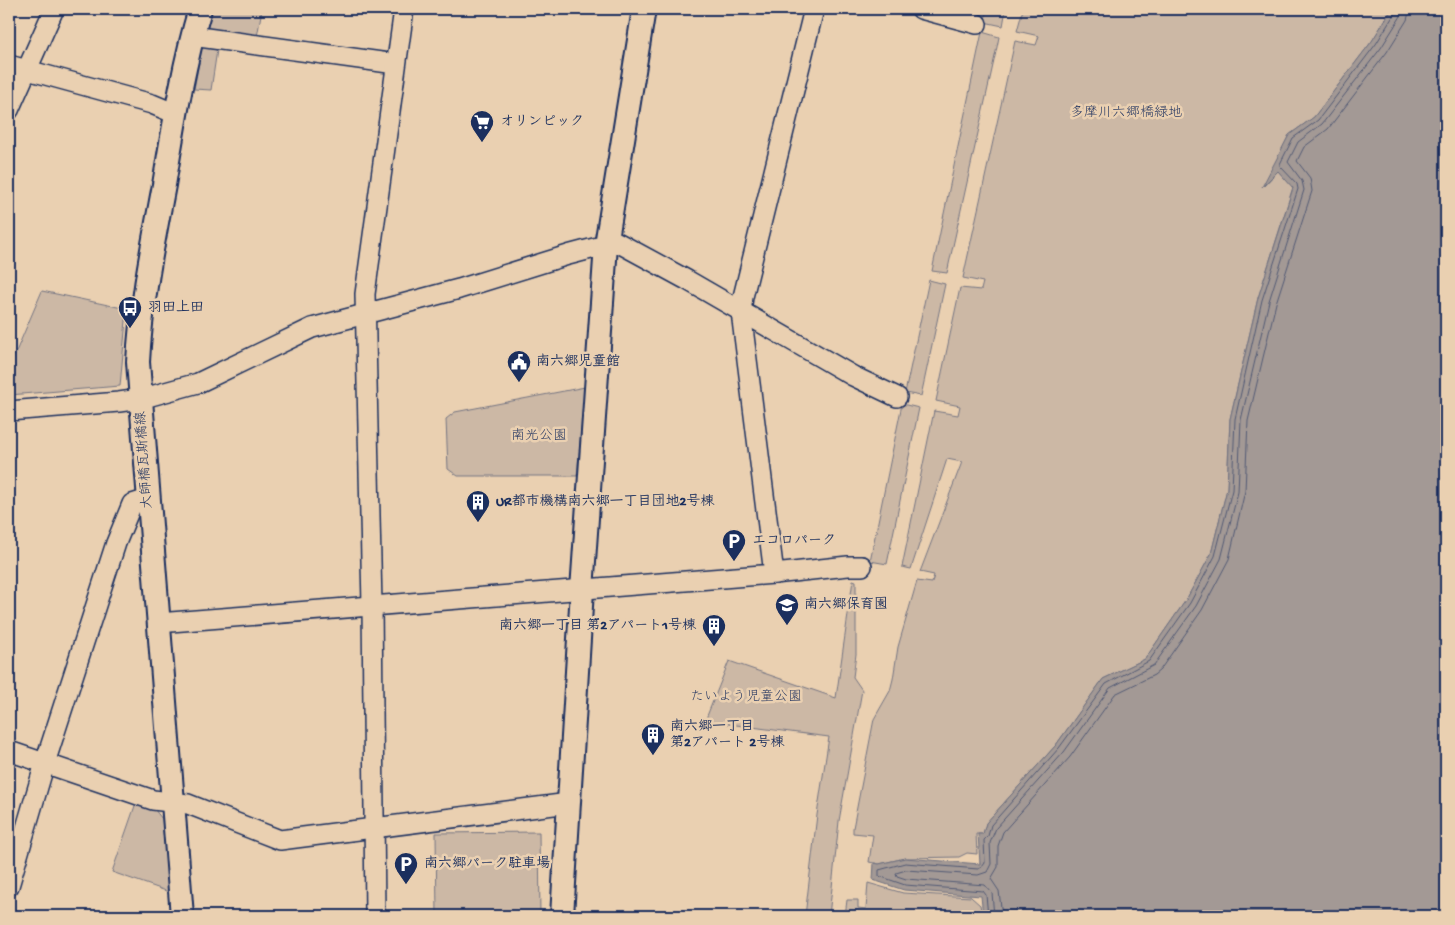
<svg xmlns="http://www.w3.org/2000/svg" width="1455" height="925" font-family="'Gochi Hand','Klee One',sans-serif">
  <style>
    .green { fill: #ccb8a5; stroke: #747482 }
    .water { fill: #a39995; stroke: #6d6f7f }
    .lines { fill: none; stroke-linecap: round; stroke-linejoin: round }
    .shore { stroke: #515974; stroke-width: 1 }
    .minor-casing { stroke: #1b2f5e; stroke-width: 22 }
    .tertiary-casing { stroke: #1b2f5e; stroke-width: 26 }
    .minor { stroke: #ead0b1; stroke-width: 19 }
    .tertiary { stroke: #ead0b1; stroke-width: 22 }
    .labels { text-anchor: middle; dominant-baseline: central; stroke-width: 5; stroke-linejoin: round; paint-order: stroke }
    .park-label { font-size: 14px; fill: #2d3d65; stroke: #ead0b1 }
    .poi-label { font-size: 14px; font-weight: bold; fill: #1b2f5e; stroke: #ead0b1; text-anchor: start }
    .street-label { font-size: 14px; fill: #1b2f5e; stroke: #ead0b1 }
  </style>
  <rect width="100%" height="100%" fill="#ead0b1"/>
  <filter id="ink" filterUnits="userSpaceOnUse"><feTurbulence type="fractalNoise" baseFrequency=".02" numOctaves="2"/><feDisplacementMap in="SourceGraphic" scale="10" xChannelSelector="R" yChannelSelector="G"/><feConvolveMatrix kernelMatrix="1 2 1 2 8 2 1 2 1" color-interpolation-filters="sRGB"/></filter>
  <g filter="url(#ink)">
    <g class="green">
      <polygon points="212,9 262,9 257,37 206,30"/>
      <polygon points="988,9 1006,9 1003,26 984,22"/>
      <polygon points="1023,9 1392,9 1372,41 1314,117 1289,135 1264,186 1278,171 1293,187 1258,298 1230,419 1227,489 1211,554 1186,600 1145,659 1103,679 1056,745 986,823 983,834 976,834 977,854 967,853 959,857 905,858 879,864 869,862 873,835 853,833 853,828 874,719 890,691 893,679 898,647 917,581 932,583 934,575 920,572 962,462 947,459 911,569 902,567 934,411 958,415 960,406 936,401 960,288 981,290 983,282 963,278 1015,41 1036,45 1039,36 1017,31"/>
      <polygon points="982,32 999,37 997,47 947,273 932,271"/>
      <polygon points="202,47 217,50 211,90 194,89"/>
      <polygon points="929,280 945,284 921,396 905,393"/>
      <polygon points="42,291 127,309 120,386 9,395 9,368"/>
      <polygon points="585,387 577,476 458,476 448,469 446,419 455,412"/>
      <polygon points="902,404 919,408 887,564 870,561"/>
      <polygon points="853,580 856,581 856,654 853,677 862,690 839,821 829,916 805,916 817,815 829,737 705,721 729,661 836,698"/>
      <polygon points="137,800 151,805 162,819 169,892 112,872"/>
      <polygon points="539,832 540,916 437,916 436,833"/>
      <polygon points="868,883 903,893 971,897 980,905 982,916 845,916 847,900 858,900 858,908 866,909"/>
    </g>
    <polygon class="water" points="1392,9 1446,9 1446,916 983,916 981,896 904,890 873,880 874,863 879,864 905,858 980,864 978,834 983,834 986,823 1056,745 1103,679 1145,659 1186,600 1211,554 1227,489 1230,419 1258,298 1293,188 1278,171 1262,187 1289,135 1314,117 1372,41"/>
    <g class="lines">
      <g class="shore">
        <polyline points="988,916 986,895 983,891 905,885 879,876 879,870 905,863 978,869 982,867 985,863 984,840 988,836 991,825 1059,748 1106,684 1149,661 1190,603 1215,556 1232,490 1235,419 1262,300 1298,189 1297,184 1280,166 1280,164 1293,138 1318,120 1376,44 1395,13 1396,9"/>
        <polyline points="994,916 992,893 985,885 906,879 897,876 896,873 906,870 978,875 987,872 991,864 990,843 996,828 1064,752 1110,688 1154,665 1196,606 1221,559 1238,492 1241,420 1269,301 1304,190 1302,181 1288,162 1298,142 1322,124 1381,48 1401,16 1402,9"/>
        <polyline points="1002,916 999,891 991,879 998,867 998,846 1003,832 1070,757 1115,694 1154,675 1160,670 1202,610 1229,559 1245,491 1248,421 1276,303 1312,191 1310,178 1297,161 1304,147 1328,129 1387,52 1407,20 1410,9"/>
      </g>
      <g class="minor-casing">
        <g id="minor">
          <polyline points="921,9 977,24"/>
          <polyline points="192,36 396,64"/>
          <polyline points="9,65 152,104 176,114"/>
          <polyline points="9,110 54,9"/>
          <polyline points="9,411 119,402 140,399 198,383 312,328 459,289 568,255 617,242 687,280 853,376 897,397"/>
          <polyline points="774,574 848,566 862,566"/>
          <polyline points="158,623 774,574 741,312 743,297 814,9"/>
          <polyline points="9,751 153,800 188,804 280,840 569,803"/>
          <polyline points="9,886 45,763 116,543 132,504 148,499"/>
          <polyline points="375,916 372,605 365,294 404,9"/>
        </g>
      </g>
      <g class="tertiary-casing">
        <g id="tertiary">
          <path d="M 182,916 L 138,362 C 141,302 153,244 164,185 C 174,125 183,66 200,9"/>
          <polyline points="562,916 582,590 606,245 644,9"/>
        </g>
      </g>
      <use href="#minor" class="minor"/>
      <use href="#tertiary" class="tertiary"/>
    </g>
  </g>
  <defs>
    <g id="supermarket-pin" transform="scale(1.25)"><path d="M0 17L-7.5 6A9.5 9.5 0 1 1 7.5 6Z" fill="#1b2f5e" stroke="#ead0b1"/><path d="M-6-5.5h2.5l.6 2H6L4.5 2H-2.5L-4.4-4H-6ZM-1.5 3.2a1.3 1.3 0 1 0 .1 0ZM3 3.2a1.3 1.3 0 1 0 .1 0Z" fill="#fff"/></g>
    <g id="bus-pin" transform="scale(1.25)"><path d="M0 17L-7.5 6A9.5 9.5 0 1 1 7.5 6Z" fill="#1b2f5e" stroke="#ead0b1"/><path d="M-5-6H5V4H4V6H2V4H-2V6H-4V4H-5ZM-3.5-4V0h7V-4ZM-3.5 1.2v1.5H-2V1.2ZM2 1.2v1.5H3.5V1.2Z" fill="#fff"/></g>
    <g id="civic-pin" transform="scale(1.25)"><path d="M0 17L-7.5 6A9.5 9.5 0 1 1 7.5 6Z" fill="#1b2f5e" stroke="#ead0b1"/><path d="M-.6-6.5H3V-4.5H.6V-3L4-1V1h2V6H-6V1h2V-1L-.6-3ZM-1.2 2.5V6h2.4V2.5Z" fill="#fff"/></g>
    <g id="building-pin" transform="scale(1.25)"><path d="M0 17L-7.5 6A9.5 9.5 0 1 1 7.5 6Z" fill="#1b2f5e" stroke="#ead0b1"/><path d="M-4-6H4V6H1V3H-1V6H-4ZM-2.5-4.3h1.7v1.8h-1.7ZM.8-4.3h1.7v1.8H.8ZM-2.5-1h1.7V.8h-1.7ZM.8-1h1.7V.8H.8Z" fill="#fff"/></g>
    <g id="parking-pin" transform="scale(1.25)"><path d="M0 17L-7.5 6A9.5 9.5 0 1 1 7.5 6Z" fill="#1b2f5e" stroke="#ead0b1"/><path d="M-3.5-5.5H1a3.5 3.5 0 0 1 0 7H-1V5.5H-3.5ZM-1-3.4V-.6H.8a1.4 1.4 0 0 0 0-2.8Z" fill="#fff"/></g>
    <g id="school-pin" transform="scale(1.25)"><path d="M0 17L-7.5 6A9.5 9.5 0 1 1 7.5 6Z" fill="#1b2f5e" stroke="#ead0b1"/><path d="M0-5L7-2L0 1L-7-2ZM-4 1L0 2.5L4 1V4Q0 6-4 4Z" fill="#fff"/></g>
  </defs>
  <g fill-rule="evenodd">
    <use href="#supermarket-pin" x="482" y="122"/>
    <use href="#bus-pin" x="130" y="308"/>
    <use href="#civic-pin" x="519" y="362"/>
    <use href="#building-pin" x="478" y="502"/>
    <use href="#parking-pin" x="734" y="541"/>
    <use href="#school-pin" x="787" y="605"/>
    <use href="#building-pin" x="714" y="626"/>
    <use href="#building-pin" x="653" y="735"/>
    <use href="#parking-pin" x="406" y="864"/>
  </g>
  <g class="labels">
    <g class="park-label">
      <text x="1126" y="113">多摩川六郷橋緑地</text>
      <text x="539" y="436">南光公園</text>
      <text x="746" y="697">たいよう児童公園</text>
    </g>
    <g class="poi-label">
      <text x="500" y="122">オリンピック</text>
      <text x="148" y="308">羽田上田</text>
      <text x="536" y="362">南六郷児童館</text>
      <text x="496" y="502">UR都市機構南六郷一丁目団地2号棟</text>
      <text x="752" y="541">エコロパーク</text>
      <text x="804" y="605">南六郷保育園</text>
      <text x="696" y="626" text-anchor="end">南六郷一丁目 第2アパート1号棟</text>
      <text x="670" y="727">南六郷一丁目<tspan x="670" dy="16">第2アパート 2号棟</tspan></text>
      <text x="424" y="864">南六郷パーク駐車場</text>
    </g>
    <g class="street-label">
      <text transform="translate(145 460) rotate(-94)">大師橋瓦斯橋線</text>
    </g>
  </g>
  <rect width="1455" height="925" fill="none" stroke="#ead0b1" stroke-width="30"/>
  <rect x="15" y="15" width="1425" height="895" fill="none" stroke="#1b2f5e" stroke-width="2" filter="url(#ink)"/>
</svg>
